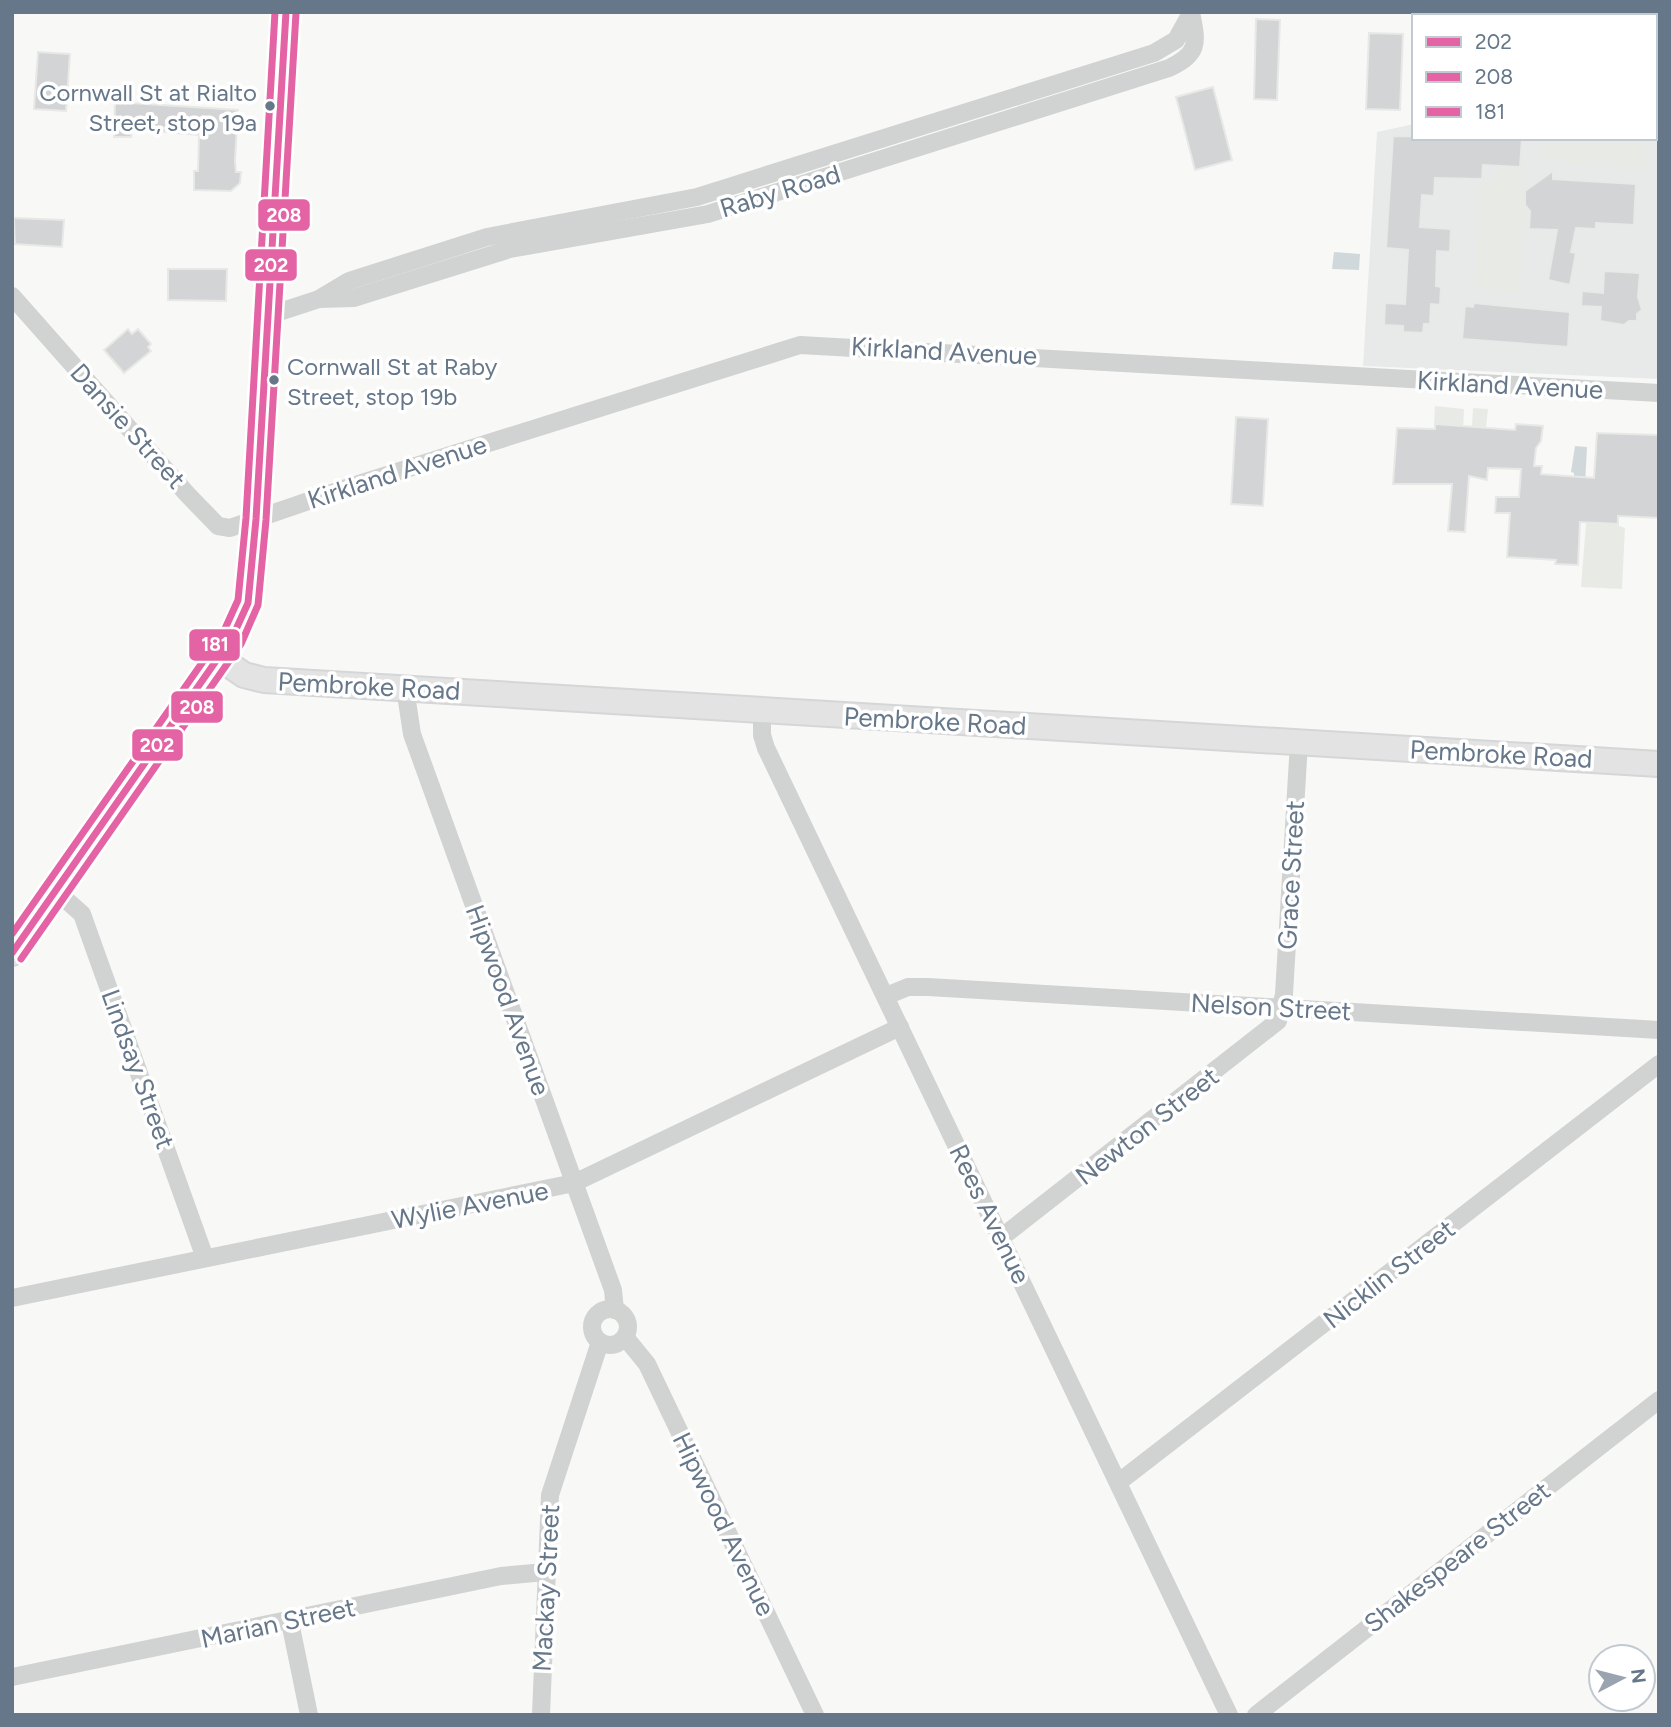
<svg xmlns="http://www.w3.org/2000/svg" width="1671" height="1727" font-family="Figtree,sans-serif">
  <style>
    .built { fill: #e8eaea }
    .green { fill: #e8ebe5 }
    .water { fill: #d1d8dc }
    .building { fill: #d3d4d5; stroke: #e8e8e7; stroke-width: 2 }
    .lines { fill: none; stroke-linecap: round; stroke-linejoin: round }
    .secondary-casing { stroke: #d5d6d7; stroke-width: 28 }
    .highway-casing { stroke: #d3d4d6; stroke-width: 35 }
    .street { stroke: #d1d2d2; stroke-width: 18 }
    .secondary { stroke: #e3e3e3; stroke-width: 24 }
    .highway { stroke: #e3e3e3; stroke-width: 32 }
    .bus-1-casing { stroke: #fff; stroke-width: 12 }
    .bus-2-casing { stroke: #fff; stroke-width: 12 }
    .bus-3-casing { stroke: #fff; stroke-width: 12 }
    .bus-1 { stroke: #e463a4; stroke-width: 7 }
    .bus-2 { stroke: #e463a4; stroke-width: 7 }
    .bus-3 { stroke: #e463a4; stroke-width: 7 }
    .bus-dot { fill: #66778a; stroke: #fff; stroke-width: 2.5 }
    .labels { text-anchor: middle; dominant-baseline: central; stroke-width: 7; stroke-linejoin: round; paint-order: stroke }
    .bus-label { font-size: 24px; fill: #66778a; stroke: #fff; text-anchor: end }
    .street-label { font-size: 26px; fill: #66778a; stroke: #fff }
    .line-badge { stroke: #fff; stroke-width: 2.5 }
    .badge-label { font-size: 19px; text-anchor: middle; font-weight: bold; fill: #fff }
  </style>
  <rect width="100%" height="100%" fill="#f8f8f7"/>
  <polygon class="built" points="1655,121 1659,129 1659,379 1363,366 1377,132 1414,124 1414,138 1655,138"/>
  <g class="green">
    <polygon points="1541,138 1639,138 1648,158 1645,169 1541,160"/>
    <polygon points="1497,168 1526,169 1520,292 1474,289 1479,180 1496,181"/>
    <polygon points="1435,406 1464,409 1463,431 1434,425"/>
    <polygon points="1473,408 1488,409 1486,427 1472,426"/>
    <polygon points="1586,523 1615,524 1625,528 1622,589 1581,587"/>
  </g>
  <g class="water">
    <polygon points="1334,252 1360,254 1359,270 1332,269"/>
    <polygon points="1575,446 1587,447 1585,485 1574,484 1574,473 1571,472"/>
  </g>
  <g class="building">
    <polygon points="1256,19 1280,20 1277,100 1254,99"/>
    <polygon points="1369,33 1403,34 1400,110 1366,109"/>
    <polygon points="38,52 70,54 66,111 34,109"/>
    <polygon points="1213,87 1232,160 1195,170 1176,97"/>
    <polygon points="115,102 238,110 235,161 236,172 241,172 240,183 231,191 194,190 194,171 198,171 199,135 132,129 131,137 114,137"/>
    <polygon points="1393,136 1522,138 1520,167 1483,165 1482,179 1435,178 1434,196 1422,195 1420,227 1451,229 1450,252 1437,251 1436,286 1441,287 1440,305 1431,304 1430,324 1424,324 1423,333 1403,332 1403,326 1384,325 1385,303 1405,304 1408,250 1386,248"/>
    <polygon points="1553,171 1553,179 1636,184 1634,225 1596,223 1596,229 1576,228 1571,252 1576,253 1570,285 1548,280 1557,230 1529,229 1530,211 1525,205 1525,191"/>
    <polygon points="14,218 64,220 62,247 15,244"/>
    <polygon points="168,269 227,269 226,301 168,300"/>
    <polygon points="1604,271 1640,273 1638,297 1642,310 1637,314 1637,321 1629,321 1624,325 1600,321 1601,307 1581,306 1582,291 1603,293"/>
    <polygon points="1474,303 1570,312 1568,347 1462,339 1465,306 1473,307"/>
    <polygon points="128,329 132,334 138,329 151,344 148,347 151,351 124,373 104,350"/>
    <polygon points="1236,417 1268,419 1263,506 1231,504"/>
    <polygon points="1435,424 1515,430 1516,424 1543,426 1541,441 1536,448 1534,466 1542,466 1541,474 1594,478 1597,433 1659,435 1659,518 1618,516 1618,524 1580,522 1578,565 1555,564 1556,560 1507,557 1510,513 1495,513 1496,497 1519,497 1521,469 1488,468 1487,480 1469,476 1465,532 1448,531 1452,484 1393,484 1397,428 1435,429"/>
  </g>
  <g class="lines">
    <g class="secondary-casing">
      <g id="secondary">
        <polyline points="218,657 244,675 264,680 1659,764"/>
        <polyline points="12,953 232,638 248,603 256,519 286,12"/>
      </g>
    </g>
    <g class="highway-casing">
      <g id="highway">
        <polyline points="1634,12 1635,16"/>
        <polyline points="1655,76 1659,84"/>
      </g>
    </g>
    <g class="street">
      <polyline points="12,296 187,494 218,526 230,528 352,486 800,345 1659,393"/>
      <path d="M 319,299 L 354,298 L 510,249 L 708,214 L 1169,68 C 1200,53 1197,43 1191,12"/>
      <polyline points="267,316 319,299 349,281 487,237 697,197 1154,53 1176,40 1191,13"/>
      <polyline points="405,688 412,734 613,1290 615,1310"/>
      <polyline points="762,711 762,735 766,748 1229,1715"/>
      <polyline points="56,891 82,914 205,1258"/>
      <polyline points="886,996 908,987 928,987 1659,1030"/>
      <polyline points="1002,1237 1278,1021 1284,994 1299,742"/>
      <polyline points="12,1298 574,1183 900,1027"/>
      <circle cx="610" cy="1327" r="18"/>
      <polyline points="625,1337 647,1364 815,1715"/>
      <polyline points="1119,1482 1659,1064"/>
      <polyline points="290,1622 309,1715"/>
      <polyline points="12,1677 501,1576 545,1572"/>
      <polyline points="541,1715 550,1495 600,1342"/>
      <polyline points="1256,1715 1659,1400"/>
    </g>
    <use href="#secondary" class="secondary"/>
    <use href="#highway" class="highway"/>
    <g class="bus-1-casing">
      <polyline id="bus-1" points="12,953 232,638 248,603 256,519 286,12"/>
    </g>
    <g class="bus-2-casing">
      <polyline id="bus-2" points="21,959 241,644 258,605 266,520 296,13"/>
    </g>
    <g class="bus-3-casing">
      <polyline id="bus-3" points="12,934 223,633 238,600 246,518 275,12"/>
    </g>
    <use href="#bus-1" class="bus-1"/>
    <use href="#bus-2" class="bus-2"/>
    <use href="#bus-3" class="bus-3"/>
  </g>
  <g class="bus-dot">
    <circle cx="270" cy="106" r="6"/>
    <circle cx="274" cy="380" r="6"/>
  </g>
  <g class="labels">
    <g class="bus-label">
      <text x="257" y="92">Cornwall St at Rialto<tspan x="257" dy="30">Street, stop 19a</tspan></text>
      <text x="287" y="366" text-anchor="start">Cornwall St at Raby<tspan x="287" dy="30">Street, stop 19b</tspan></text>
    </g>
    <g class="street-label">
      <text transform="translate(780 191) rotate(-17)">Raby Road</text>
      <text transform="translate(944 351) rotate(3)">Kirkland Avenue</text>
      <text transform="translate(1510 385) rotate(3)">Kirkland Avenue</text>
      <text transform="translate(128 426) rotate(48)">Dansie Street</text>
      <text transform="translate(397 472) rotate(-18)">Kirkland Avenue</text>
      <text transform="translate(369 686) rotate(3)">Pembroke Road</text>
      <text transform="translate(935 721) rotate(3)">Pembroke Road</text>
      <text transform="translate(1501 754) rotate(3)">Pembroke Road</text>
      <text transform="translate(1291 875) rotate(-87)">Grace Street</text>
      <text transform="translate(508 1000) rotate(70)">Hipwood Avenue</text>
      <text transform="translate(1271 1007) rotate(3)">Nelson Street</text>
      <text transform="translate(138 1069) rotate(70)">Lindsay Street</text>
      <text transform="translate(1147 1126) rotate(-38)">Newton Street</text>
      <text transform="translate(470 1205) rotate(-11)">Wylie Avenue</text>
      <text transform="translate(990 1214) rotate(64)">Rees Avenue</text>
      <text transform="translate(1389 1274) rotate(-38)">Nicklin Street</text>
      <text transform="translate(724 1524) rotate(64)">Hipwood Avenue</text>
      <text transform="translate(1457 1557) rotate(-38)">Shakespeare Street</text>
      <text transform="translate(546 1588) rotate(-87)">Mackay Street</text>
      <text transform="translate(278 1623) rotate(-12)">Marian Street</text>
    </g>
  </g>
  <g class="line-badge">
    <rect x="257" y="198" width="54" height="34" rx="7" fill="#e463a4"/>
    <rect x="244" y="248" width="54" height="34" rx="7" fill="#e463a4"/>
    <rect x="188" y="628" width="53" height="34" rx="7" fill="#e463a4"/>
    <rect x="170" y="690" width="54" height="34" rx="7" fill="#e463a4"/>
    <rect x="131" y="728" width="53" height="34" rx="7" fill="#e463a4"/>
  </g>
  <g class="badge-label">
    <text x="284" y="222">208</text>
    <text x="271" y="272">202</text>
    <text x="215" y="651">181</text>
    <text x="197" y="714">208</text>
    <text x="157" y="752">202</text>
  </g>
  <rect width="1671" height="1727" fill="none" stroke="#66778a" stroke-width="28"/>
  <rect x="1412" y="14" width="245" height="126" fill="#ffffff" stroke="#c2c9d0" stroke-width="2"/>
  <rect x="1426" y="37" width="35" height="10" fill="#e463a4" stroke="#c2c9d0" stroke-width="2"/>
  <text x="1475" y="49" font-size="21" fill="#66778a">202</text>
  <rect x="1426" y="72" width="35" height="10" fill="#e463a4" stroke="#c2c9d0" stroke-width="2"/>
  <text x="1475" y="84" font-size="21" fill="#66778a">208</text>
  <rect x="1426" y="107" width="35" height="10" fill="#e463a4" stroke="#c2c9d0" stroke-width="2"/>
  <text x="1475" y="119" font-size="21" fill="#66778a">181</text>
  <g transform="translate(1622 1678) rotate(83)"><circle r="33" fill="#ffffff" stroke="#c2c9d0" stroke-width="2"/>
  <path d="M0-5L12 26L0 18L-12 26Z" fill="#99a4b0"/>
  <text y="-10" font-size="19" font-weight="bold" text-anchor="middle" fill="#66778a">N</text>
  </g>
</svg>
